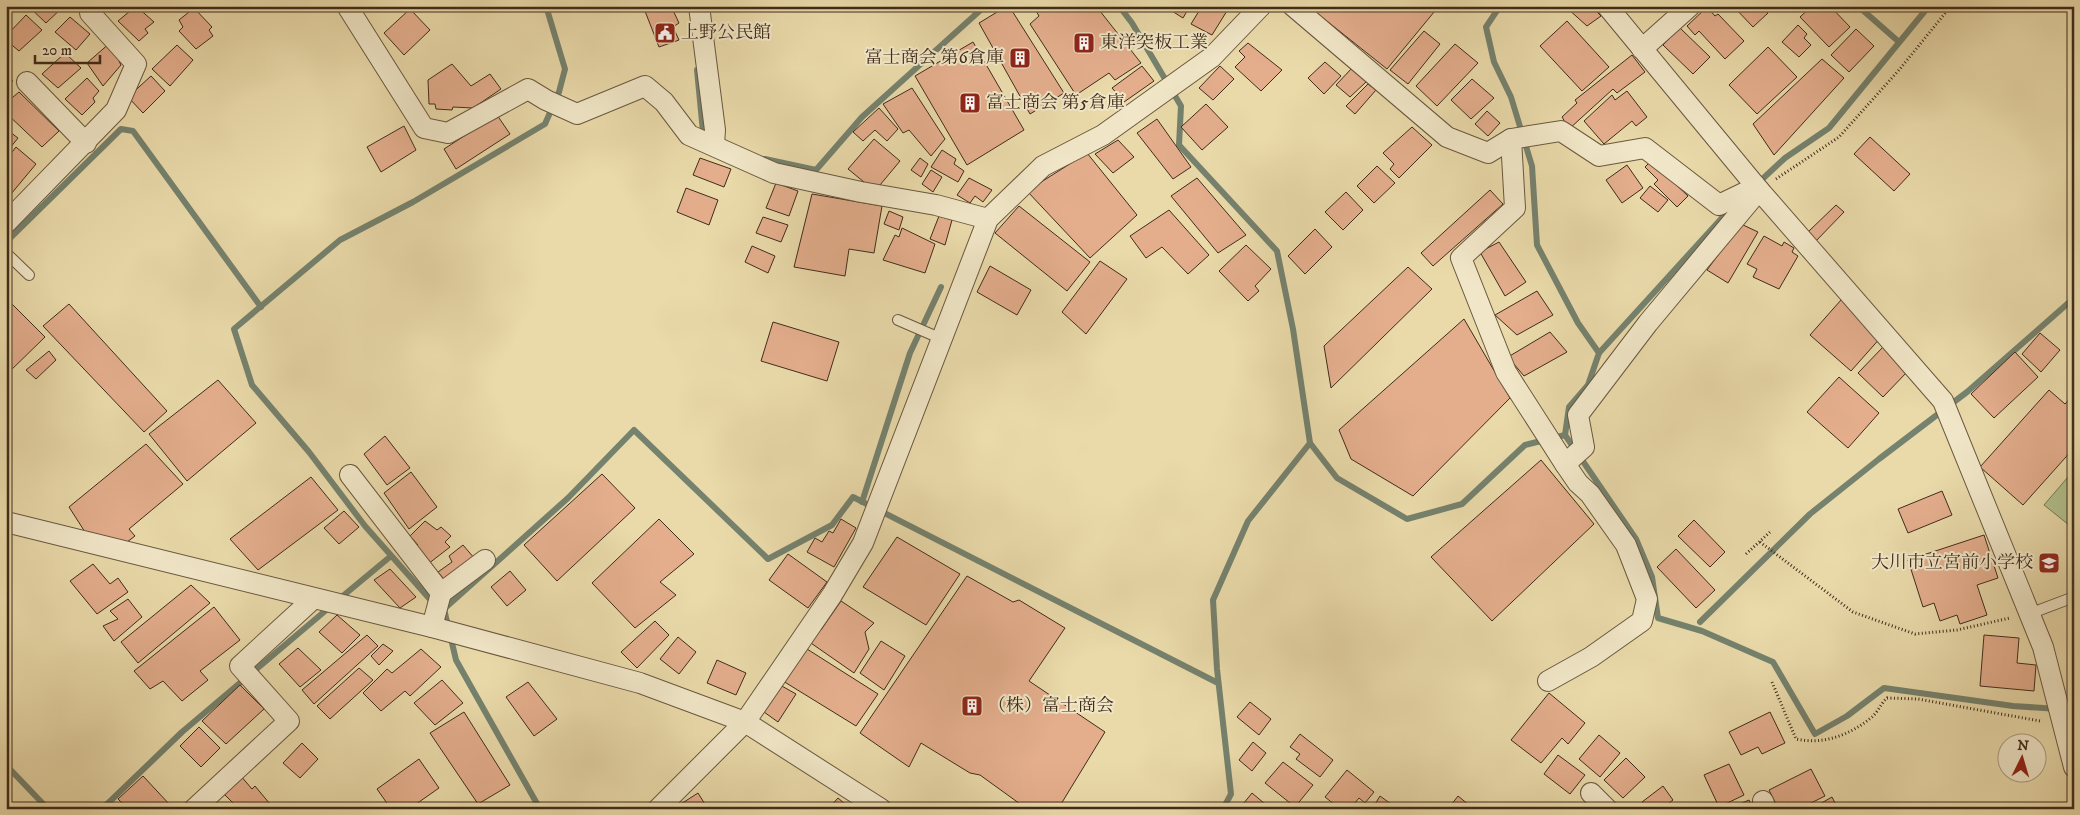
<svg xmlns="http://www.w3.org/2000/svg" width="2080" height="815" font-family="'IM FELL DW Pica','Noto Serif JP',serif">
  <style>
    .green { fill: #b2c18c; stroke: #797654 }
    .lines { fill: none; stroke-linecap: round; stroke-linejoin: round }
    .stream { stroke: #75826e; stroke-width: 6 }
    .building { fill: #e4ae8d; stroke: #402c1b }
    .lane-casing { stroke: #6a583f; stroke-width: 12 }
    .street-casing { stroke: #6a583f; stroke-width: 22 }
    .path { stroke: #402c1b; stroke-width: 3; stroke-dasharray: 1 2.5; stroke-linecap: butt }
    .lane { stroke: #f1e7c8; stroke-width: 10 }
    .street { stroke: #f1e7c8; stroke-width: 20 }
    .labels { text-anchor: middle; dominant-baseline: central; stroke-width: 4; stroke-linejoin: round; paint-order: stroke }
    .poi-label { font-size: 18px; fill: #402c1b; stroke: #f1e7c8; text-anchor: start }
  </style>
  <rect width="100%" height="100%" fill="#eadaaa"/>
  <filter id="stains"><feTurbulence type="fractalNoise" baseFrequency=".004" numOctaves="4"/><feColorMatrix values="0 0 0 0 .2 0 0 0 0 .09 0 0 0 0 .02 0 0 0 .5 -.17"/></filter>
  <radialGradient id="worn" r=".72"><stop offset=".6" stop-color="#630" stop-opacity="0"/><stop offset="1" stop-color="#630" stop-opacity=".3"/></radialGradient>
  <polygon class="green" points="2074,470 2074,529 2044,505"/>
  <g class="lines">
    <g class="stream">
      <polyline points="1119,6 1132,23 1181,106 1179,145 1277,251 1293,329 1310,443"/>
      <polyline points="1500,6 1486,27 1494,62 1511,97 1532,166 1537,245 1578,323 1599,353 1588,385 1569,407 1565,435 1636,539 1652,577 1658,618 1702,631 1773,662 1815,734 1847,716 1884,688 2013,706 2074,710"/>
      <polyline points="1858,6 1899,42"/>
      <polyline points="697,70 703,132 708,134"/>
      <polyline points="765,159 816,170 862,117 985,6"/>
      <polyline points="1757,184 1785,158 1829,128 1929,6"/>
      <polyline points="6,242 121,129 133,131 261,307"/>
      <polyline points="1599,353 1731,208"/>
      <polyline points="862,502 910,353 941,287"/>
      <polyline points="338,600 391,556"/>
      <polyline points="435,605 365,526 309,452 252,385 234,329 340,240 413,202 545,124 559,92 565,69 546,6"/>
      <polyline points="444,609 456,660 540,809"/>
      <polyline points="444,609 568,498 634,430 768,559 832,525 853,497 1218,683"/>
      <polyline points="1700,622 1810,514 1879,459 1967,392 2074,298"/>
      <polyline points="6,765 48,809"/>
      <polyline points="102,809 182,732 331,606"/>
      <polyline points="1223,809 1231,794 1217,669 1213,600 1248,521 1310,443 1337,478 1407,519 1462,504 1525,445 1565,435"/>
    </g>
  </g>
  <g class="building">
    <polygon points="28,6 64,6 46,23"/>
    <polygon points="136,6 154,22 145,29 148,33 139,41 118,21"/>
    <polygon points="643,6 671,6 679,23 673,27 679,40 659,47"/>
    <polygon points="1007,6 1009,6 1064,93 1030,114 979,23"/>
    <polygon points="1033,6 1096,6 1141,63 1115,80 1109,73 1076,95 1030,24 1039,16"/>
    <polygon points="1164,6 1190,6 1183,18"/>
    <polygon points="1202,6 1230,6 1212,35 1191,24"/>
    <polygon points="1308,6 1439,6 1387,69"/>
    <polygon points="1569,6 1591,6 1601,16 1587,26 1567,8"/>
    <polygon points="1733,6 1761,6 1768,13 1753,27"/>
    <polygon points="1812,6 1830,6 1850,27 1829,47 1800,17"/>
    <polygon points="1707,7 1715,16 1718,14 1744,41 1725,59 1699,31 1695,35 1687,26"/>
    <polygon points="194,8 212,27 209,30 213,36 196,49 179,31 183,27 179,20"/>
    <polygon points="410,9 430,30 404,55 384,33"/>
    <polygon points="26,15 42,30 19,51 6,40 6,36"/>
    <polygon points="70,17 90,34 76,50 55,32"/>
    <polygon points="1567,21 1609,67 1582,91 1540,46"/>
    <polygon points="1798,25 1807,34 1804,38 1811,45 1799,57 1782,42"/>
    <polygon points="1680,28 1710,57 1693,74 1663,45"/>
    <polygon points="1856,29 1874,46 1849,72 1831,55"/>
    <polygon points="1424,31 1440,44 1408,84 1390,70"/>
    <polygon points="111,42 122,57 119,61 121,65 103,86 87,63"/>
    <polygon points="973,42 1024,130 967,165 915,76"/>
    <polygon points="1248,43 1282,70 1261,91 1235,67 1245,57 1239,51"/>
    <polygon points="1455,44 1478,63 1437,106 1416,86"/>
    <polygon points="177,45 193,60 170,86 152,69"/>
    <polygon points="1768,47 1797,77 1757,114 1729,85"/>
    <polygon points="65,53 81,68 58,88 42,74"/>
    <polygon points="1632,55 1645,72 1617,93 1613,89 1569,129 1562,117 1577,103 1575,100"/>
    <polygon points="1822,59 1844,78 1774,155 1753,124"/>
    <polygon points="1325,62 1341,76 1324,94 1308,78"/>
    <polygon points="452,64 471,86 490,74 501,89 473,108 453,107 452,110 436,109 435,104 429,104 428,80"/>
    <polygon points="1142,66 1154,81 1124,102 1112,88"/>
    <polygon points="1220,66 1234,79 1213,100 1199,88"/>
    <polygon points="1352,68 1366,82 1350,97 1336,85"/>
    <polygon points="6,74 13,81 6,87"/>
    <polygon points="151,76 165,91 143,113 128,97"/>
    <polygon points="87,78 99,91 93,98 95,102 82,115 65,99"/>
    <polygon points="1472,79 1494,98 1471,119 1451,100"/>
    <polygon points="1368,84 1376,90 1355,114 1346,106"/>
    <polygon points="912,88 945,139 931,156 909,130 903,133 883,104"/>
    <polygon points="1627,91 1647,117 1636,126 1632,121 1604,144 1584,121 1612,95 1615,100"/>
    <polygon points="19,92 59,131 42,147 6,113 6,103"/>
    <polygon points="1206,104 1228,127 1202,150 1181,127"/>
    <polygon points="879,108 898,129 887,141 875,130 863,141 853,132"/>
    <polygon points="1487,111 1500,123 1488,136 1475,124"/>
    <polygon points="497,115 510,134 456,169 444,149"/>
    <polygon points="1157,119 1191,167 1173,179 1137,133"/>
    <polygon points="404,126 416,150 381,172 367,147"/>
    <polygon points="1412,127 1432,145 1399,178 1390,169 1394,164 1383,153"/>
    <polygon points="6,129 18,138 6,153"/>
    <polygon points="1870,137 1910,174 1894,191 1854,154"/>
    <polygon points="874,139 900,161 875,191 848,169"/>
    <polygon points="1118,140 1134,157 1113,173 1095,154"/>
    <polygon points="16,147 36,164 11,194 6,191 6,160"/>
    <polygon points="942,150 956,159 954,164 964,171 958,182 931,167"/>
    <polygon points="1087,153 1137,215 1090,258 1027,191"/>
    <polygon points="700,158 731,169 724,187 693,175"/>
    <polygon points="920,158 928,164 921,177 911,170"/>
    <polygon points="1651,161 1688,196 1677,207 1654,184 1658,180 1645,167"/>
    <polygon points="1627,165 1643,188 1622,203 1606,180"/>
    <polygon points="1377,166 1395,183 1374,203 1357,186"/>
    <polygon points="931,170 942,177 933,192 922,184"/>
    <polygon points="969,178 992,190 983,202 975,196 970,203 957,195"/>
    <polygon points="1197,178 1246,235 1218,253 1171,196"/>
    <polygon points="776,183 798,191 789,216 766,208"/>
    <polygon points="1650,186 1668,200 1658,212 1640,198"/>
    <polygon points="686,188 718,200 709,225 677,212"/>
    <polygon points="1490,190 1503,204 1433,266 1421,253"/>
    <polygon points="1346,192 1363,210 1343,230 1325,212"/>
    <polygon points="812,194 882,206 874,253 849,249 845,276 794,267"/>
    <polygon points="1836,205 1844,212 1815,242 1808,232"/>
    <polygon points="1019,206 1090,262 1067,291 995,233"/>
    <polygon points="1169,210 1209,255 1188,274 1162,247 1146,258 1130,236"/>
    <polygon points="889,211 903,217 899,230 884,224"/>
    <polygon points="939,216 952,220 945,245 930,239"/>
    <polygon points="763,217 788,225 781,242 756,233"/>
    <polygon points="1741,224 1758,232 1728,283 1707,270"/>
    <polygon points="902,228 935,244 925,273 883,260 895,235 899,237"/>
    <polygon points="1315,229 1332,247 1305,274 1288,256"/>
    <polygon points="1764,236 1782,246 1784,242 1794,248 1792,252 1798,256 1779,289 1753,277 1757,269 1747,264"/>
    <polygon points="1499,242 1526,282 1505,296 1480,252"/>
    <polygon points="1246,245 1271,269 1255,286 1259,291 1248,301 1219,271"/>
    <polygon points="752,246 775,256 768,273 745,262"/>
    <polygon points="1100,261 1127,279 1086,334 1062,312"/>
    <polygon points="990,266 1031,290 1017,315 977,292"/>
    <polygon points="1408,267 1432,289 1331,388 1324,346"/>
    <polygon points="1537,291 1553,315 1517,335 1495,315"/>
    <polygon points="6,298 45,337 6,375"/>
    <polygon points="1841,300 1882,336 1851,371 1810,335"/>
    <polygon points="69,304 167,411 144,432 43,326"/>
    <polygon points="1464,319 1510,398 1413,496 1351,459 1339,430"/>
    <polygon points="773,322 839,342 827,381 761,361"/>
    <polygon points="1550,332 1567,352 1524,376 1508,357"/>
    <polygon points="2040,333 2060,350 2041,372 2022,354"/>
    <polygon points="1883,347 1908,371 1883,397 1858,373"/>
    <polygon points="49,351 56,360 36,379 26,370"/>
    <polygon points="2015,352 2038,377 1994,418 1971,394"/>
    <polygon points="1839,377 1879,413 1848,448 1807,412"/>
    <polygon points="218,380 256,423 187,481 149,434"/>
    <polygon points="2049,390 2065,404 2074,394 2074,448 2023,505 1980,467"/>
    <polygon points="385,436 410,468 387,485 364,454"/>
    <polygon points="146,444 183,484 129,529 135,536 127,542 85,532 69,507"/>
    <polygon points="1541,460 1594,524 1492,621 1431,557"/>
    <polygon points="411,472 437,507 409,529 384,493"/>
    <polygon points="602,474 635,508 557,581 524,545"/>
    <polygon points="311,477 338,510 258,570 230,539"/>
    <polygon points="1942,491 1952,515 1908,533 1898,509"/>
    <polygon points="344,511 359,527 339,544 324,528"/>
    <polygon points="659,519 694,554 660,582 676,595 635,628 592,583"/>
    <polygon points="841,519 856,528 834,567 807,552 815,538 822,542 829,531 833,533"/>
    <polygon points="1694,520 1725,552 1710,567 1678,536"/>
    <polygon points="425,521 437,530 441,527 451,536 445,542 450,547 428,564 412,548 418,545 410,536"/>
    <polygon points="1984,535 1998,578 1977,585 1987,615 1960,624 1957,615 1940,621 1934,603 1923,607 1908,560"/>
    <polygon points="897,537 960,574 926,625 863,587"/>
    <polygon points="463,545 475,559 447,583 438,572 452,562 449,556"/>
    <polygon points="1676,549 1715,590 1696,608 1657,567"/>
    <polygon points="788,554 827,582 808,608 769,580"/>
    <polygon points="93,564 110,584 118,578 128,592 97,614 70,581"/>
    <polygon points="390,569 416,597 400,608 374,580"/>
    <polygon points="510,571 526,590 507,606 491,587"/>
    <polygon points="967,576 1013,602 1019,600 1065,628 1029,681 1105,732 1058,809 1027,809 980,775 970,773 921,743 909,767 860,733"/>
    <polygon points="191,585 210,603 138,663 121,642"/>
    <polygon points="128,599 142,617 114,641 103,626 118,619 110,611"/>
    <polygon points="841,601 874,623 865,632 869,649 854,673 808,641 816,628 821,630"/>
    <polygon points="214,607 240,640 200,671 208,680 182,701 163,681 150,689 134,671"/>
    <polygon points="337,615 360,635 342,653 319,632"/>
    <polygon points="655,621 669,635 637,668 621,652"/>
    <polygon points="367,635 378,646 314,704 302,690"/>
    <polygon points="1984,635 2019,638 2017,663 2036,665 2034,691 1980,686"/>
    <polygon points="678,637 696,652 679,674 660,659"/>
    <polygon points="881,641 905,656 884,690 860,673"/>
    <polygon points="383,644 393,651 379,665 371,656"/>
    <polygon points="298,648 321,670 300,687 279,664"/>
    <polygon points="421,649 441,667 410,696 405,691 381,711 363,693 387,669 392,673"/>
    <polygon points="807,649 878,694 856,726 783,681"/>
    <polygon points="717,660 746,673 736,695 707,683"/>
    <polygon points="359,668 373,680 330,719 317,706"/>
    <polygon points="442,680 463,703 435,725 414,703"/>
    <polygon points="528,682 557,719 534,736 506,697"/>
    <polygon points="240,685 264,709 226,744 202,721"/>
    <polygon points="780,685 796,694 778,722 764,712"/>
    <polygon points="1549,693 1585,723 1568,744 1562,738 1541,763 1511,740"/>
    <polygon points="1250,702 1271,719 1259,735 1237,717"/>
    <polygon points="464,712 510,785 478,804 430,733"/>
    <polygon points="1770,712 1785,743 1762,754 1758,747 1741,755 1729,732"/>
    <polygon points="199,727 220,748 201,767 180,746"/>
    <polygon points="1300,734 1333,760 1320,777 1296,759 1300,754 1290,747"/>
    <polygon points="1599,735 1620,753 1600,777 1579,759"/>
    <polygon points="1253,742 1266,753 1252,771 1239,760"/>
    <polygon points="302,743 318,759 300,778 283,763"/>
    <polygon points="1558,755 1585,775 1570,794 1544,774"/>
    <polygon points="1626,758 1645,777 1623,798 1604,780"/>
    <polygon points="419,759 439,788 409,809 391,809 377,789"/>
    <polygon points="1283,762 1313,785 1295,807 1265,783"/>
    <polygon points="1729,764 1744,795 1719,807 1704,775"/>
    <polygon points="1811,769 1825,796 1799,809 1791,809 1788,803 1778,808 1769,790"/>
    <polygon points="1347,770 1374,792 1365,803 1359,798 1350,809 1340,809 1325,797"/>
    <polygon points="240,775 252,789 255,786 270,804 265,809 231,809 235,805 222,792"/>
    <polygon points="143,776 170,805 166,809 128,809 118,799"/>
    <polygon points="1663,786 1673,800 1661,809 1647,809 1642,802"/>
    <polygon points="698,793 708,809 673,809"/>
    <polygon points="1252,793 1271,809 1239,809"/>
    <polygon points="1380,796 1398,809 1372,809"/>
    <polygon points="1458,796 1474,809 1448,809"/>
    <polygon points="1832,797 1838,809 1811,809"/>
    <polygon points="838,798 851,809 828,809"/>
    <polygon points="1749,800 1753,809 1728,809"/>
  </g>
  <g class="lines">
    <g class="lane-casing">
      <g id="lane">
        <polyline points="6,253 29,275"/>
        <polyline points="898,320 942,339"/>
        <polyline points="2029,614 2074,597"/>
      </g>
    </g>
    <g class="street-casing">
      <g id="street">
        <polyline points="347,6 424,128 448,133 528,89 546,100 577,114 645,86 664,102 689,135 774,173 861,192 936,205 988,219"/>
        <polyline points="699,6 715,130 714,144"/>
        <polyline points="1293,6 1447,137 1488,153 1511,139 1561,131 1599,156 1645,148 1719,205 1750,190 1755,185"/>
        <polyline points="1607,6 1759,190 1943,401 2043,647 2074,767"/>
        <polyline points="1642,49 1690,6"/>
        <polyline points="27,82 86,143"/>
        <polyline points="1511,139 1515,208 1461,258 1506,372 1565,464"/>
        <polyline points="6,223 116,110 136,64 90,13"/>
        <polyline points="350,475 441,593 432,627"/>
        <polyline points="6,522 432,627 640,683 745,722 881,809"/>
        <polyline points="441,593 485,560"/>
        <polyline points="1548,681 1591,657 1642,621 1647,599 1626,545 1590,494 1578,483 1565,464 1584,447 1578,415 1648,323 1759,190"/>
        <polyline points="1591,793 1607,809"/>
        <polyline points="1763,801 1766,809"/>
        <polyline points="194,809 289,721 240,666 313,599"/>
        <polyline points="658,809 745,722 832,595 863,543 988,219 1043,166 1103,135 1212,57 1261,6"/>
      </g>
    </g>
    <g class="path">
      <polyline points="1776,179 1839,137 1899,70 1951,6"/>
      <polyline points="1760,542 1853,612 1915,634 1957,630 2010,618"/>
      <polyline points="1746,554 1770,532"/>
      <path d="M 1772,682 L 1796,739 C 1824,745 1850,735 1872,717 C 1878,712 1881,703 1887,698 L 1918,699 L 2040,721"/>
    </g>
    <use href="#lane" class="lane"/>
    <use href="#street" class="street"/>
  </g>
  <defs>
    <g id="civic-square" transform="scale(1.125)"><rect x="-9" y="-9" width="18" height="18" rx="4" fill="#8f2418" stroke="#f1e7c8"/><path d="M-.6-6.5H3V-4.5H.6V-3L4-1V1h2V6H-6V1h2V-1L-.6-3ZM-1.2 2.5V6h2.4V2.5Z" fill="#fff"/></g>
    <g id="building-square" transform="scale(1.125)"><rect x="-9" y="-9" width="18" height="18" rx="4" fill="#8f2418" stroke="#f1e7c8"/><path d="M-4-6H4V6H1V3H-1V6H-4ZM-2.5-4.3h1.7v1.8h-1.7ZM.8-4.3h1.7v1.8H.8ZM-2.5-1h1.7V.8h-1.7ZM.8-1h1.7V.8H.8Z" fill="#fff"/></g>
    <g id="school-square" transform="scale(1.125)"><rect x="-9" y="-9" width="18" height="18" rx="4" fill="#8f2418" stroke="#f1e7c8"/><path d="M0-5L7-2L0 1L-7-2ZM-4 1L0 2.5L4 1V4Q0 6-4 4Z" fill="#fff"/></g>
  </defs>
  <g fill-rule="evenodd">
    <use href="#civic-square" x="665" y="33"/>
    <use href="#building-square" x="1084" y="43"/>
    <use href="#building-square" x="1020" y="58"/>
    <use href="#building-square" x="970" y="103"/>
    <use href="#school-square" x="2049" y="563"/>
    <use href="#building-square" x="972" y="706"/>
  </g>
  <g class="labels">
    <g class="poi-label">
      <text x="681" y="33">上野公民館</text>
      <text x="1100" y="43">東洋突板工業</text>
      <text x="1004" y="58" text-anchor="end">富士商会 第6倉庫</text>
      <text x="986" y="103">富士商会 第5倉庫</text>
      <text x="2033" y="563" text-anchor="end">大川市立宮前小学校</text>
      <text x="988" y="706">（株）富士商会</text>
    </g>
  </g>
  <rect width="2080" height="815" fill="none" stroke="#eadaaa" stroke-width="25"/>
  <rect x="8" y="8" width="2065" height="800" fill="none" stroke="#402c1b" stroke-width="2.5"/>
  <rect x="12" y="12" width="2055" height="790" fill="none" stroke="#402c1b"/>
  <g transform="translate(2022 758) rotate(5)"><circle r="24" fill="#f1e7c8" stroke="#aa9c83"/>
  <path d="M0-4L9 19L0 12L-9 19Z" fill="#8f2418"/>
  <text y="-8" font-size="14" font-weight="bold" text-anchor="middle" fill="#402c1b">N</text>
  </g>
  <path d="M35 55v8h65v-8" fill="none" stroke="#402c1b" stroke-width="2.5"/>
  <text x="42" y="55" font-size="15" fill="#402c1b" stroke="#f1e7c8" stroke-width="4" paint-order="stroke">20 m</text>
  <rect width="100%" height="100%" filter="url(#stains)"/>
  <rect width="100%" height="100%" fill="url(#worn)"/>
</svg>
